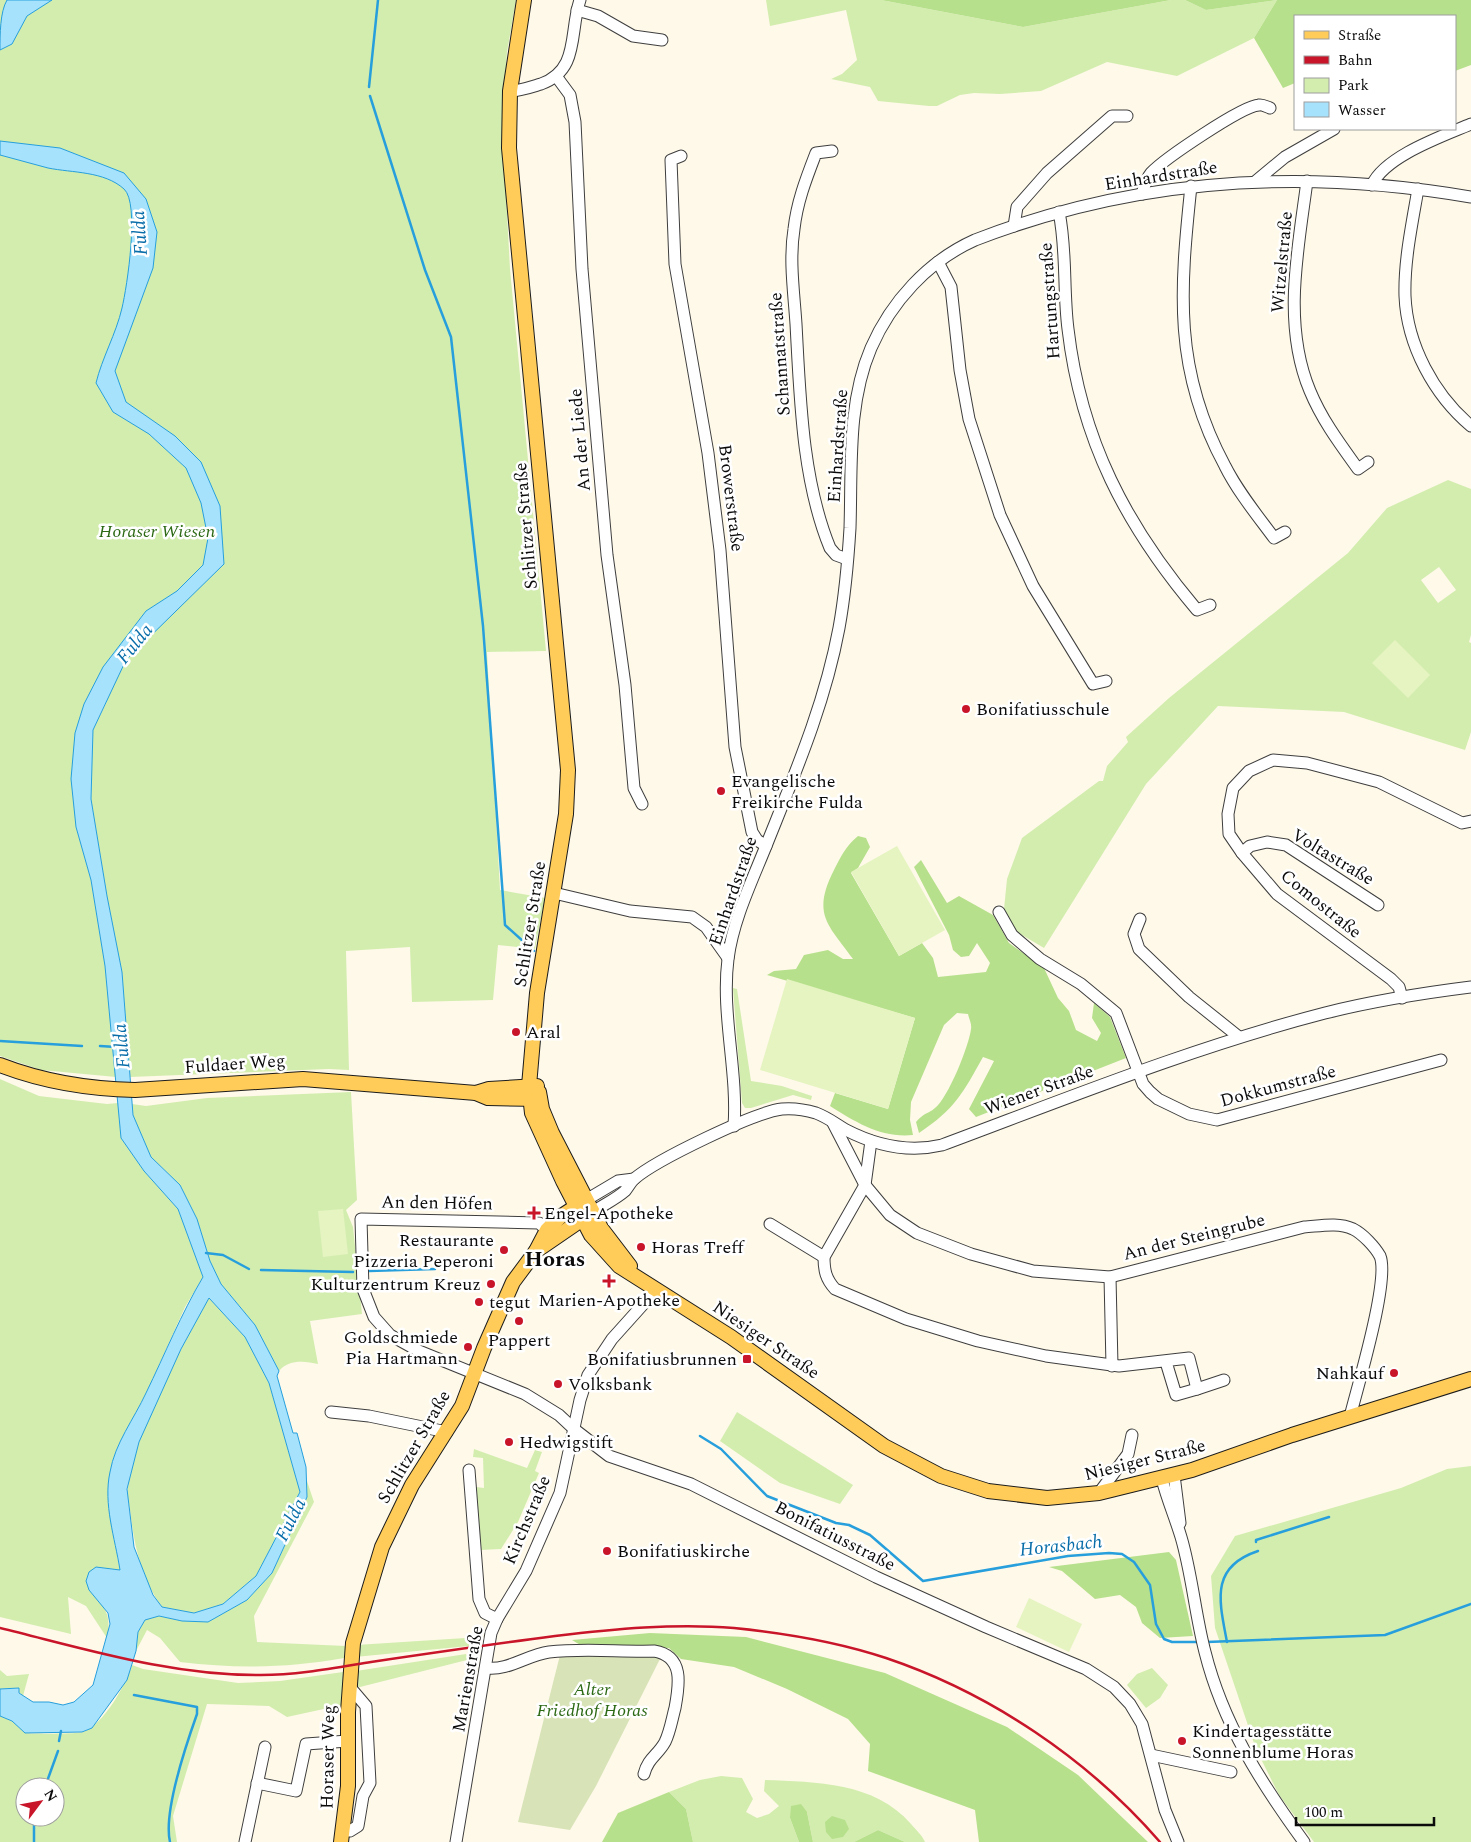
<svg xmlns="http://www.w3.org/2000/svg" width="1471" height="1842" font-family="Spectral,serif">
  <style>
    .green { fill: #d3edaf; fill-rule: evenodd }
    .forest { fill: #b7e08c }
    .cemetery { fill: #d8e3b8 }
    .pitch { fill: #e5f4c1 }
    .water { fill: #a7e2fd; stroke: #269fdc; fill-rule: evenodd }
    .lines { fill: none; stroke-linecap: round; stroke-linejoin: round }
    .stream { stroke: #269fdc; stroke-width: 2.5 }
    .minor-casing { stroke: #3e3e3e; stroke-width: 13 }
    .major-casing { stroke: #1c1c1c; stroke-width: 16 }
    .minor { stroke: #fff; stroke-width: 11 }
    .major { stroke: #ffcc59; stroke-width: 14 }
    .rail { stroke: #c91529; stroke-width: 2.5 }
    .poi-dot { fill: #c91529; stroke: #fff; stroke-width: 2 }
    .labels { text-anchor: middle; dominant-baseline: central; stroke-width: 5; stroke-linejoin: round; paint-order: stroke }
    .street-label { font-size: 18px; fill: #0b0b0b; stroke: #fff }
    .park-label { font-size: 18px; font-style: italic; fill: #2c6915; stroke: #fff }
    .poi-label { font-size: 18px; fill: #0b0b0b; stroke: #fff; text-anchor: start }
    .water-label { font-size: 19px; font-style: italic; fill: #086da9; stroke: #fff }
    .district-label { font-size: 22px; font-weight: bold; fill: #0b0b0b; stroke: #fff }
  </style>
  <rect width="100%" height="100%" fill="#fff9e9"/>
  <g class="green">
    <polygon points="0,0 516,0 507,52 502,121 510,269 546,651 487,652 500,890 545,898 535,949 498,945 493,1000 412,1002 410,947 346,951 349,1070 329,1069 130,1077 122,972 107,896 91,799 93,730 107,701 90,708 76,827 91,880 105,966 116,1077 41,1070 0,1056"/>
    <polygon points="766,0 881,0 1023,27 1171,0 1185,0 1206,10 1277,0 1254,38 1177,76 1107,62 1041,91 1000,94 974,93 960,95 937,106 929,106 878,101 870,87 831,79 842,74 857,60 846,10 770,26"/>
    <path d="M 1448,480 L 1471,489 L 1471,635 L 1469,642 L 1471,643 L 1471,732 L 1465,750 L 1344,712 L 1218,706 L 1146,784 L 1044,948 L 1017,932 L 1004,909 L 1007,879 L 1022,838 L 1099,781 L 1103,781 L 1107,766 L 1128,742 L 1126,737 L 1169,698 L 1348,553 L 1387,508 ZM 1439,567 L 1456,590 L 1438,603 L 1421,580 Z"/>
    <polygon points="733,988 737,989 751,1081 782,1086 812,1096 811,1100 793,1095 751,1108 745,1108 742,1103"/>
    <path d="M 0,1079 L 39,1096 L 107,1104 L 118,1103 L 121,1138 L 144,1171 L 178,1209 L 203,1277 L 185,1307 L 146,1394 L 121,1441 L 117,1556 L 120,1570 L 89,1590 C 105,1606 112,1615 107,1638 L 86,1606 L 68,1597 L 71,1634 L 0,1617 Z"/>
    <path d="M 351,1092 L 357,1200 L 346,1210 L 353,1227 L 362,1314 L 310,1321 L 318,1364 C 305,1361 289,1359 279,1371 L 255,1325 L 221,1284 L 210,1261 L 197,1219 L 180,1185 L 151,1157 L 133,1115 L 132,1104 L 146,1106 L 207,1098 Z"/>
    <path d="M 209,1298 L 245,1337 L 269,1383 L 300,1492 L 256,1576 L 223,1604 L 194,1613 L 162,1607 C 141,1578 134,1545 130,1510 C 129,1503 127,1495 128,1487 C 137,1426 179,1352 209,1298 Z"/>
    <polygon points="737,1412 853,1485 840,1504 780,1483 720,1441"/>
    <polygon points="474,1449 527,1468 535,1450 542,1452 535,1471 539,1473 518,1522 501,1549 480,1550 476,1487 484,1488 483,1458 473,1457"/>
    <polygon points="1471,1466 1471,1842 1314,1842 1279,1795 1256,1749 1215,1628 1211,1576 1235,1536 1401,1488 1447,1469"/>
    <path d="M 307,1481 L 314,1502 L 254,1616 L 257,1642 L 346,1646 L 344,1658 C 287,1668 238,1669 180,1662 L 160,1638 L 147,1630 L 136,1651 L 138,1632 L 145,1620 L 159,1616 L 182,1621 L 208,1622 L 247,1600 L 272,1573 L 307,1497 Z"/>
    <polygon points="481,1637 479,1645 355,1657 356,1645"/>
    <polygon points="466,1654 467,1660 360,1687 354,1686 356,1671"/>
    <path d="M 132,1665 L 143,1669 L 238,1683 L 280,1681 L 343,1672 L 342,1705 L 287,1717 L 269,1706 L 207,1704 L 173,1816 L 177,1842 L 0,1842 L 0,1716 L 12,1721 L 25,1733 C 33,1734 78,1734 83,1732 C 104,1724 125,1686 132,1665 ZM 25,1787 L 55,1787 L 55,1817 L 25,1817 Z"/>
    <polygon points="1152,1668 1168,1685 1160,1698 1146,1708 1127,1685 1137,1674"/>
    <polygon points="0,1670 7,1676 29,1674 23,1696 19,1692 19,1688 0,1689"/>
    <path d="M 721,1776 L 742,1778 L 753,1799 L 746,1812 L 757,1818 L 769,1814 L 779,1806 L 764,1791 L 765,1780 C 816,1782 875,1782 911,1824 C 916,1830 922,1835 925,1842 L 905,1842 L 878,1830 L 854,1842 L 813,1842 L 807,1812 L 790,1818 L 799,1842 L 693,1842 L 686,1809 L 669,1792 L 700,1780 Z"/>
  </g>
  <g class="forest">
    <polygon points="881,0 1171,0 1023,27"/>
    <polygon points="1185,0 1471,0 1471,65 1455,71 1455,16 1295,16 1295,83 1283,88 1254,38 1277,0 1206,10"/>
    <path d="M 858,836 L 866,838 L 870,847 L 858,868 L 851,873 L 899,956 L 922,943 L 933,958 L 938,977 L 986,972 L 990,963 L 977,943 L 969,956 L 961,957 L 953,950 L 949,935 L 914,867 L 921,860 L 947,903 L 959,896 L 993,915 L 1009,943 L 1044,968 L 1058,998 L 1069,1011 L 1076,1030 L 1097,1041 L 1101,1033 L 1092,1018 L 1094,1003 L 1110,1017 L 1126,1058 L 976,1117 L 969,1109 L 994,1061 L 983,1057 C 963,1093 955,1109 919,1133 L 916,1122 C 925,1112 928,1114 935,1108 C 948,1098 969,1046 971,1029 C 972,1024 969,1019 968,1014 L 957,1013 L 944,1025 L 911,1102 L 910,1120 L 913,1135 C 881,1138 857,1123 830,1106 L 835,1093 L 888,1109 L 915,1018 L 767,975 L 774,971 L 796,969 L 804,955 L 828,950 L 843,959 L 853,959 C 829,925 811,915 834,870 C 841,856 846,846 858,836 Z"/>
    <polygon points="1169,1552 1176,1560 1193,1636 1160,1638 1142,1623 1136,1607 1120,1595 1095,1599 1062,1571 1049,1567"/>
    <polygon points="650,1633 746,1637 885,1673 1007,1727 1078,1775 1148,1842 979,1842 975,1810 868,1771 870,1744 848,1719 787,1689 734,1667 681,1659 669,1648 582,1646 572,1640"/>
    <polygon points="669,1792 686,1809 693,1842 602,1842 618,1813"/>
    <polygon points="801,1804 807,1812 813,1842 799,1842 790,1818 791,1806"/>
    <polygon points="832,1816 845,1820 849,1829 843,1837 832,1839 826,1832 825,1822"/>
    <polygon points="878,1830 905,1842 854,1842"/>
  </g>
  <polygon class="cemetery" points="560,1655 662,1655 596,1786 570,1830 518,1822"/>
  <g class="pitch">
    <polygon points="1395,640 1430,675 1408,698 1372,663"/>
    <polygon points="897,846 945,930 899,956 851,872"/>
    <polygon points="787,979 915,1018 888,1109 760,1070"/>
    <polygon points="343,1209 348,1254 323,1257 318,1211"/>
    <polygon points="1029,1598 1082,1624 1069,1652 1016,1627"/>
  </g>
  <g class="water">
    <path d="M 7,0 L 52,0 L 27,16 L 12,44 L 0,50 C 0,34 0,12 7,0 Z"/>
    <path d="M 0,141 L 60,148 L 124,173 L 146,199 L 157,232 L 153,268 L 115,371 L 126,402 L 175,436 L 201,462 L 220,506 L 224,564 L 126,660 L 93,730 L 91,799 L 107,896 L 122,972 L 133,1115 L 151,1157 L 180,1185 L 197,1219 L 210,1261 L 221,1284 L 255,1325 L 279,1371 L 277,1376 L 293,1433 L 297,1433 L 306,1467 L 307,1497 L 272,1573 L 247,1600 L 208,1622 L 182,1621 L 159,1616 L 145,1620 L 138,1632 L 136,1651 L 127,1680 L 92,1728 L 82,1732 L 25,1733 L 12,1721 L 0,1716 L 0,1689 L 19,1688 L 19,1693 L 33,1702 L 49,1702 L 63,1705 L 74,1702 L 93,1685 L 110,1624 L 108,1613 L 89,1590 L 86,1581 L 89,1572 L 96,1567 L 120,1570 C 115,1538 103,1504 110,1472 C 115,1443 134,1419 146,1393 C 165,1354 181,1314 203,1277 L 178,1209 L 144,1171 L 121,1138 L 105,966 L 91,880 L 76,827 L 71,779 L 75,733 L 84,704 L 103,667 L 146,611 L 177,591 L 203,565 L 208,538 L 201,503 L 186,468 L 149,434 L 113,412 L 96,383 C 102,358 116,334 122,308 C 127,287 140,203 124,189 C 104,171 73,173 48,168 C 32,164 16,159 0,155 ZM 209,1298 L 245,1337 L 269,1383 L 300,1492 L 256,1576 L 223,1604 L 194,1613 L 162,1607 L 153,1595 L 134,1547 L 127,1489 L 139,1442 L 181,1349 Z"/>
  </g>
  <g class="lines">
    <g class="stream">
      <polyline points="369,87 378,0"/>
      <polyline points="370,96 425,270 451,337 483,626 505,925 534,951"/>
      <polyline points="0,1041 82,1046"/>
      <polyline points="100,1046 116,1047"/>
      <polyline points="206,1253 223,1255 249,1269"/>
      <polyline points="261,1270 353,1272"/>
      <polyline points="369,1271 435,1269"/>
      <polyline points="700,1436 721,1449 767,1496 836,1523 849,1525 870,1535 923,1581 1068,1556 1109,1553 1122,1554 1134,1562 1150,1585 1156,1624 1164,1639 1172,1642 1199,1642"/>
      <polyline points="1256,1542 1256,1540 1329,1517"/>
      <polyline points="1207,1642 1385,1635 1471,1604"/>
      <path d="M 1227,1642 C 1219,1600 1210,1567 1258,1551"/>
      <path d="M 134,1695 L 197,1707 L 197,1714 C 186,1745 163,1812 170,1842"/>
      <polyline points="59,1741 61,1731"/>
      <polyline points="45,1787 58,1751"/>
      <polyline points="34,1842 34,1817"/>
    </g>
    <g class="minor-casing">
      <g id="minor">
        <polyline points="577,10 598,16 633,36 662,40"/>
        <polyline points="556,76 570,95 575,122 582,269 607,555 625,685 634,788 642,804"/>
        <path d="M 510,91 C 520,91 531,87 541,84 C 580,70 569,32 580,0"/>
        <path d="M 832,151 L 816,153 C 806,179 797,202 794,229 C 789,260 794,293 796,324 C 800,397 802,480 830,548 L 836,555 L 847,559"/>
        <polyline points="681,156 671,160 675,264 708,453 720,550 735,747 752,832 757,840 766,846"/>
        <polyline points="1256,181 1285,157 1334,129"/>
        <path d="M 1307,181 C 1298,250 1282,324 1310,391 C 1322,420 1340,444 1358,469 L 1368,462"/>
        <path d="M 1372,185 C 1385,156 1443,136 1471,124"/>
        <path d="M 1191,186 C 1180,290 1173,370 1225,466 C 1238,492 1257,515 1274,538 L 1285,532"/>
        <path d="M 1418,189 C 1412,224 1404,261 1405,296 C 1407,345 1434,395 1471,426"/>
        <path d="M 1142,194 C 1144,187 1146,179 1151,173 C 1164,159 1242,106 1259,105 C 1262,104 1267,107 1270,108"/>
        <path d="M 1059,212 C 1067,251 1063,290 1068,329 C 1081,440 1126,526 1197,610 L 1210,605"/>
        <polyline points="1014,226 1017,207 1047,173 1112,116 1127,116"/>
        <polyline points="938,262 951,287 960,370 969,419 1000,515 1033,586 1093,684 1106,681"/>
        <polyline points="1242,853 1250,846 1267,842 1286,845 1378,905"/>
        <polyline points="554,893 630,911 692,917 706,927 728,958"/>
        <polyline points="999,912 1012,935 1040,959 1081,984 1116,1013 1143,1084 1150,1092 1158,1099 1189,1114 1217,1120 1441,1060"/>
        <polyline points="1140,919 1134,934 1139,949 1189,997 1239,1037"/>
        <polyline points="1402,998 1399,987 1391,979 1277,894 1242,853 1229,834 1228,814 1233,788 1249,771 1273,760 1307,763 1379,782 1462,823 1471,821"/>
        <path d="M 833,1123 L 865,1185 L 890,1215 L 917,1233 L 971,1254 L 1033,1271 L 1110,1277 L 1304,1227 C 1320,1226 1338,1222 1353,1229 C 1363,1234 1375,1247 1380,1256 C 1390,1280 1357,1388 1350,1417"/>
        <path d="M 734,1126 C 738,1071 721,1014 728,959 C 733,919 753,879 768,841 C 796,771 825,703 839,628 C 845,595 848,561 850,528 C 852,468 847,404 871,348 C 891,302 928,261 975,240 C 1135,178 1302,168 1471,197"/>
        <path d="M 871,1141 L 865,1185 L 824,1257 C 824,1271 826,1279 835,1289 L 906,1319 L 978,1341 L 1046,1356 L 1119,1366 L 1189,1358 L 1197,1389 L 1176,1395 L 1166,1362"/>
        <polyline points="586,1200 618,1181 634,1179"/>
        <path d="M 593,1212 C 603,1205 616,1199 625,1191 C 628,1187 631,1182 634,1179 C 656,1160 755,1112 782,1109 C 794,1108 806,1110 816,1113 C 827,1117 836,1124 846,1130 C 877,1146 908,1153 942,1145 C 1068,1098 1194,1047 1325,1013 C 1373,1001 1423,993 1471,987"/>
        <polyline points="770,1224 824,1257"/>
        <polyline points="547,1230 539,1223 361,1219 363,1289 374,1317 390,1335 419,1351 525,1394 559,1415 574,1429 609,1456 691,1484 876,1577 986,1627 1086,1669 1114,1687 1130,1704 1142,1724 1165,1810 1178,1842"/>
        <polyline points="1110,1277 1112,1366"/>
        <polyline points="1197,1389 1224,1380"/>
        <polyline points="331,1412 369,1416 447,1432"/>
        <polyline points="469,1470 479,1599 485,1613 497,1619"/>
        <polyline points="1174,1475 1180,1523"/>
        <path d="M 1162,1479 C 1167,1499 1175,1517 1181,1537 C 1192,1574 1195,1614 1205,1652 C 1223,1724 1261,1783 1304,1842"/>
        <polyline points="1099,1493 1128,1454 1132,1435"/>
        <path d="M 486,1668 C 508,1671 527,1655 549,1652 C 583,1648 620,1652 654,1651 C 685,1656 679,1686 675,1708 C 672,1719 670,1732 665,1742 C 658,1755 648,1758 644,1774"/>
        <polyline points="1151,1755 1231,1772"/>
        <polyline points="257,1783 296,1791 306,1744 348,1741"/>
        <polyline points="344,1830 350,1831 358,1826 363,1796 370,1783 366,1706 349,1686"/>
        <polyline points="245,1842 265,1747"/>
        <polyline points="456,1842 491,1633 497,1619 526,1571 560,1493 580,1400 588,1375 612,1339 656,1290"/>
      </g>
    </g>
    <g class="major-casing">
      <g id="major">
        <polyline points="524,0 510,91 509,148 568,770 566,814 537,993 529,1086 532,1113 563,1181 591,1235 619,1266 731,1337 884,1446 941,1476 988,1491 1047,1498 1099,1493 1192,1470 1292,1435 1471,1379"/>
        <path d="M 0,1065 C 44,1082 88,1089 135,1090 L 303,1079 L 476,1093 L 488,1098 L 540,1099"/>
        <polyline points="539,1092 542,1109 552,1133 601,1228 630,1266"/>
        <polyline points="476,1093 489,1089 537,1086"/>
        <polyline points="536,1251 590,1214"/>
        <polyline points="341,1842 348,1786 348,1712 353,1643 382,1547 412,1485 462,1406 484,1348 513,1282 536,1251 547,1230 560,1217 586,1200"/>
      </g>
    </g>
    <use href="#minor" class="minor"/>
    <use href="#major" class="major"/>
    <path class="rail" d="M 0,1628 C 86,1649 172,1676 261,1675 C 298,1675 334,1668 371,1662 C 432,1653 494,1644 555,1636 C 613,1629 675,1623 734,1628 C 784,1633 838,1642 886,1658 C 990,1693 1088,1759 1160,1842"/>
  </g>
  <g class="poi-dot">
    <circle cx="966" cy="709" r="5"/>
    <circle cx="721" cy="791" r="5"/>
    <circle cx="516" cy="1032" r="5"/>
    <path d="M531.5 1205.5h5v5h5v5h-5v5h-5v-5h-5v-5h5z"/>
    <circle cx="641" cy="1247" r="5"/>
    <circle cx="504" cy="1250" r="5"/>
    <path d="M606.5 1273.5h5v5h5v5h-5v5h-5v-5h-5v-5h5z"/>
    <circle cx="491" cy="1284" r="5"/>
    <circle cx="479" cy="1302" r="5"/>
    <circle cx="519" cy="1321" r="5"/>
    <circle cx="468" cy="1347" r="5"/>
    <rect x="742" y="1354" width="10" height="10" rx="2.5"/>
    <circle cx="1394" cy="1373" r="5"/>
    <circle cx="558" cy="1384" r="5"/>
    <circle cx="509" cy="1442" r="5"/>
    <circle cx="607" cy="1551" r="5"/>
    <circle cx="1182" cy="1741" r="5"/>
  </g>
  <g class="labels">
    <g class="street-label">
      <text transform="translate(1161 176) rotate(-9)">Einhardstraße</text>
      <text transform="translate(1282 262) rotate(-85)">Witzelstraße</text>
      <text transform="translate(1050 301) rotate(-94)">Hartungstraße</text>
      <text transform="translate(780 354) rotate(-94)">Schannatstraße</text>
      <text transform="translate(580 440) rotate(-95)">An der Liede</text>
      <text transform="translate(838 446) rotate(-86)">Einhardstraße</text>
      <text transform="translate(731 498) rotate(83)">Browerstraße</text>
      <text transform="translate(526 526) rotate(-95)">Schlitzer Straße</text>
      <text transform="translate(1333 857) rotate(31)">Voltastraße</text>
      <text transform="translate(733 891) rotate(-71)">Einhardstraße</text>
      <text transform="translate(1321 904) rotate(39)">Comostraße</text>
      <text transform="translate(530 924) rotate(-81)">Schlitzer Straße</text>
      <text transform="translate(235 1064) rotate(-4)">Fuldaer Weg</text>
      <text transform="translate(1278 1086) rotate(-15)">Dokkumstraße</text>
      <text transform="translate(1039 1090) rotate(-20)">Wiener Straße</text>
      <text transform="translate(437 1203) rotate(1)">An den Höfen</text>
      <text transform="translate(1194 1237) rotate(-14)">An der Steingrube</text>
      <text transform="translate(766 1340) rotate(34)">Niesiger Straße</text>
      <text transform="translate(414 1447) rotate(-60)">Schlitzer Straße</text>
      <text transform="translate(1145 1460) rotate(-14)">Niesiger Straße</text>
      <text transform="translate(527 1520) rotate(-67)">Kirchstraße</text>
      <text transform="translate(835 1536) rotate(27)">Bonifatiusstraße</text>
      <text transform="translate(468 1679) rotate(-80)">Marienstraße</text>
      <text transform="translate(328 1757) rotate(-89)">Horaser Weg</text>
    </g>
    <g class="park-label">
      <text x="157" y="531">Horaser Wiesen</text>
      <text x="592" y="1689">Alter<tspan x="592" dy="21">Friedhof Horas</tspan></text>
    </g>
    <g class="poi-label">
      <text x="976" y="709">Bonifatiusschule</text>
      <text x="731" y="781">Evangelische<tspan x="731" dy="21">Freikirche Fulda</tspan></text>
      <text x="526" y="1032">Aral</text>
      <text x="544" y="1213">Engel-Apotheke</text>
      <text x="494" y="1240" text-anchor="end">Restaurante<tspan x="494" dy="21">Pizzeria Peperoni</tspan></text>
      <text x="651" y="1247">Horas Treff</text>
      <text x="481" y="1284" text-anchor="end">Kulturzentrum Kreuz</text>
      <text x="609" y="1300" text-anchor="middle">Marien-Apotheke</text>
      <text x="489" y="1302">tegut</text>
      <text x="458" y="1337" text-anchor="end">Goldschmiede<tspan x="458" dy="21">Pia Hartmann</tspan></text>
      <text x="519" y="1340" text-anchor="middle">Pappert</text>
      <text x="737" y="1359" text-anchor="end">Bonifatiusbrunnen</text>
      <text x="1384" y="1373" text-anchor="end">Nahkauf</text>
      <text x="568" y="1384">Volksbank</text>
      <text x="519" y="1442">Hedwigstift</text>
      <text x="617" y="1551">Bonifatiuskirche</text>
      <text x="1192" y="1731">Kindertagesstätte<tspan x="1192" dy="21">Sonnenblume Horas</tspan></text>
    </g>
    <g class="water-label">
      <text transform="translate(140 233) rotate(-94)">Fulda</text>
      <text transform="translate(135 644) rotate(-51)">Fulda</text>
      <text transform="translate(122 1046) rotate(-95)">Fulda</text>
      <text transform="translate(291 1520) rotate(-63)">Fulda</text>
      <text transform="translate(1061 1546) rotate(-6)">Horasbach</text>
    </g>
    <g class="district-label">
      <text x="555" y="1259">Horas</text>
    </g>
  </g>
  <rect x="1294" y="15" width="162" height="115" fill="#ffffff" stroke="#9d9d9d"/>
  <rect x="1304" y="31" width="25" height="8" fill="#ffcc59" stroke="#9d9d9d"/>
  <text x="1338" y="40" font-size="15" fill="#0b0b0b">Straße</text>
  <rect x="1304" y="56" width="25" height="8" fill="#c91529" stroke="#9d9d9d"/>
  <text x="1338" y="65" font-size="15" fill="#0b0b0b">Bahn</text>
  <rect x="1304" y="78" width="25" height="15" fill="#d3edaf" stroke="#9d9d9d"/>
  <text x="1338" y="90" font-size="15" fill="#0b0b0b">Park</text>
  <rect x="1304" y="102" width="25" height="15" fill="#a7e2fd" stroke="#9d9d9d"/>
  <text x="1338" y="115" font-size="15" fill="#0b0b0b">Wasser</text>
  <g transform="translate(40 1802) rotate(58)"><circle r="24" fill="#ffffff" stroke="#9d9d9d"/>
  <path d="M0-4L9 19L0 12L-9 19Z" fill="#c91529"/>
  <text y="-8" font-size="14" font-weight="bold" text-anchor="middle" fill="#0b0b0b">N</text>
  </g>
  <path d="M1296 1817v8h138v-8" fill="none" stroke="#0b0b0b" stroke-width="2.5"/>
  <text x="1304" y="1817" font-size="15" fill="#0b0b0b" stroke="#ffffff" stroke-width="4" paint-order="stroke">100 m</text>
</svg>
